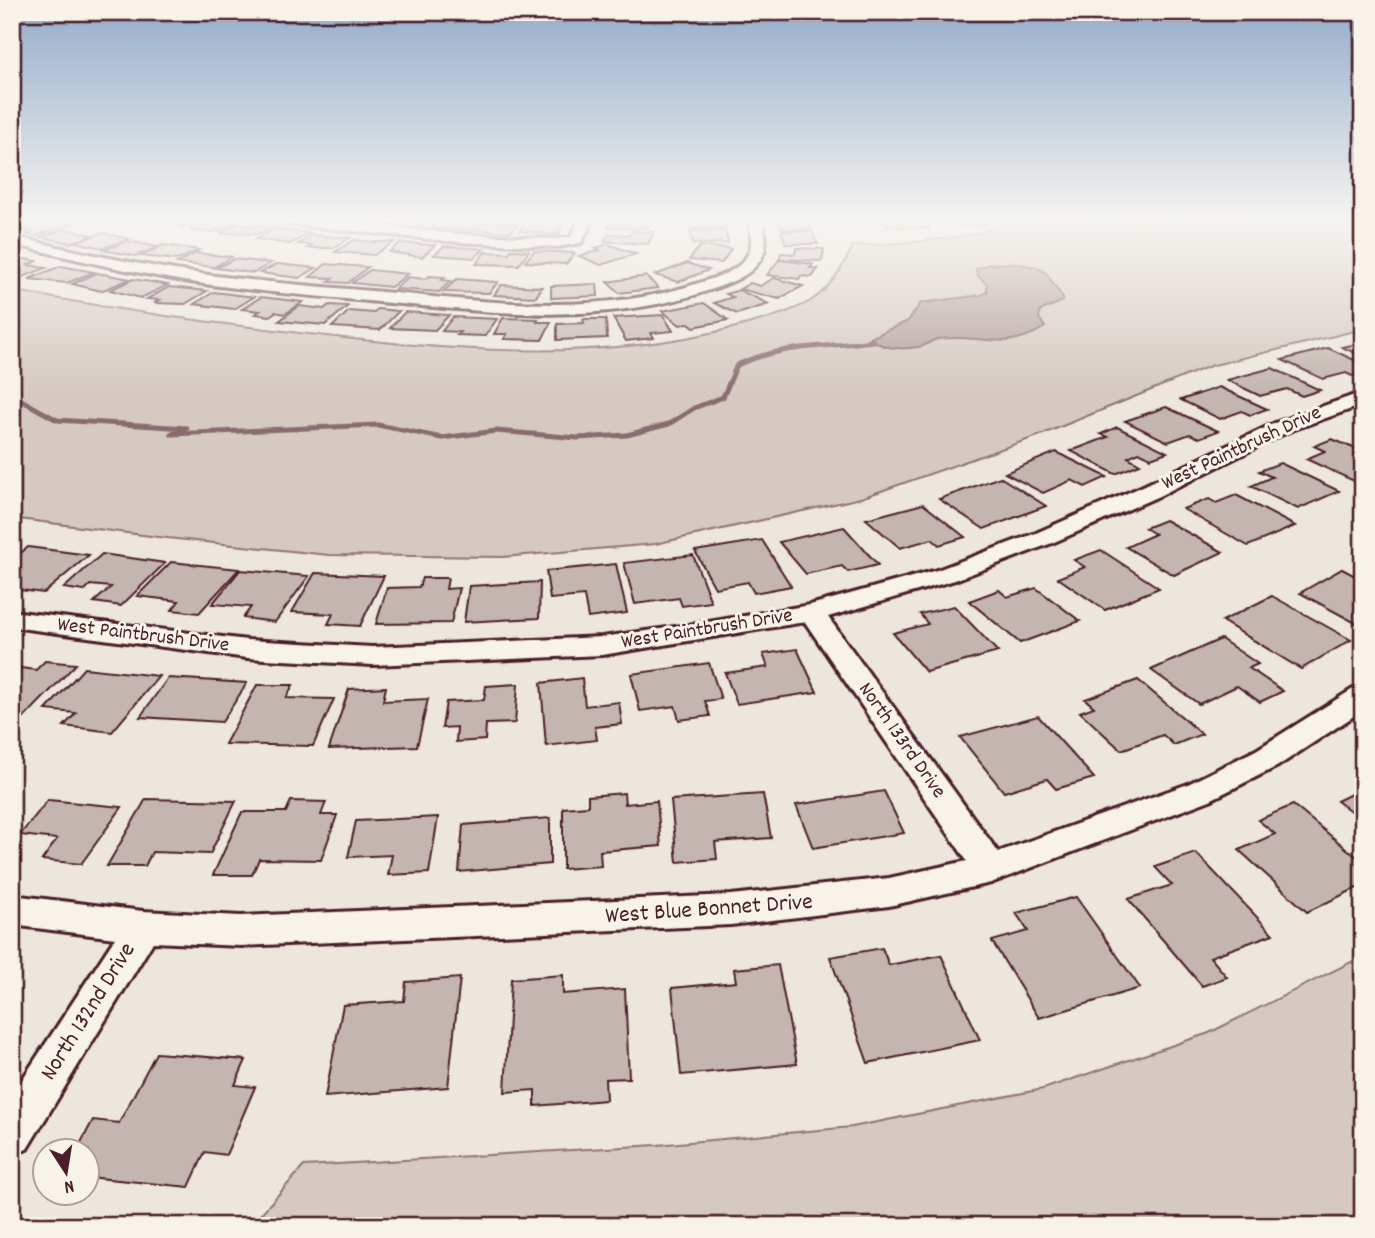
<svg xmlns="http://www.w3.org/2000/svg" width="1375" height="1238" font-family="Dekko,sans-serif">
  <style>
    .green { fill: #d5c9c2; stroke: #907476; stroke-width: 2 }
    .water { fill: #b39f9d; stroke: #896c6f; stroke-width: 2 }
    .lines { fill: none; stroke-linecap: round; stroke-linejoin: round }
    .stream { stroke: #896c6f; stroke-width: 5 }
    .building { fill: #c4b5b0; stroke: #4a1f2b; stroke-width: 2 }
    .minor-casing { stroke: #4a1f2b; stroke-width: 6 }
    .minor { fill: #f7f3e8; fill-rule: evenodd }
    .labels { text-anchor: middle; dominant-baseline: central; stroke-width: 6; stroke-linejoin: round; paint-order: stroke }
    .street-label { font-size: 21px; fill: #4a1f2b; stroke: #f7f3e8 }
    .near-street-label { font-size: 24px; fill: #4a1f2b; stroke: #f7f3e8 }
  </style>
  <rect width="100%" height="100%" fill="#ece6dd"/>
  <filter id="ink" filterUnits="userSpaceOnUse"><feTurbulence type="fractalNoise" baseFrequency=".0143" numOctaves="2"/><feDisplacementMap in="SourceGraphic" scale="14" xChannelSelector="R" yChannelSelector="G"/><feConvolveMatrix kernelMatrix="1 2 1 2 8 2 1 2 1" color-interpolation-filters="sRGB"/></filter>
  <g filter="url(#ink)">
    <g class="green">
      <path d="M 1009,220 L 1363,220 L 1363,329 L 1210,366 L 1038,436 L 861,498 L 655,544 L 502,557 L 329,555 L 158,537 L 12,518 L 12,290 C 108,309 203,322 300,333 C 444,350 591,364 732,328 C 756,322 791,313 812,300 C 832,286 843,267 853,246 C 888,243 986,241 1009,220 Z"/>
      <polygon points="1363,956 1363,1226 250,1226 304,1166 657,1145 852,1127 1043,1089 1209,1033"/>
    </g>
    <path class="water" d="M 1011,263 L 1037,267 L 1046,273 L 1063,298 L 1063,301 L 1040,311 L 1039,318 L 1045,327 C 1005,353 979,333 938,339 C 932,340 928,344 923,346 C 907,350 882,350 870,338 L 908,321 L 921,303 L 982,295 L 987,291 L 987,284 L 978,276 L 976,269 L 989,264 Z"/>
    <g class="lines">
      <path class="stream" d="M 12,395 L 57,420 L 187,428 L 171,434 L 378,425 L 442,438 L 496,431 L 578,438 L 627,435 L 669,424 L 694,408 L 723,397 L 737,365 C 783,344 824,348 873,341"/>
    </g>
    <g class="building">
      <polygon points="40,220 55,220 73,224 36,236 25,234 32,232 16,228"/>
      <polygon points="198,220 218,220 235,223 213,232 190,231 195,229 181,227"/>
      <polygon points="393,220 434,220 429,224 389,223"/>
      <polygon points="441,220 448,220 478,223 469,230 431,228"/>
      <polygon points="619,220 651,220 648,228 608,227 611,222"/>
      <polygon points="690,220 731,220 731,221 723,221 725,228 691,229"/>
      <polygon points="779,220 807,220 810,229 782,229"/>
      <polygon points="886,220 927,220 929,228 887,226"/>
      <polygon points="942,220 986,220 990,221 976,226 968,224 962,226"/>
      <polygon points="484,221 519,223 511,232 475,230"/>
      <polygon points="526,221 565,221 559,235 520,231"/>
      <polygon points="237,224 271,228 257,234 219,233"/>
      <polygon points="65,229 93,235 70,243 41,237"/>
      <polygon points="275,229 311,233 290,244 256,239"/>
      <polygon points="725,230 728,243 693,244 690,231"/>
      <polygon points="632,231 654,232 648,244 604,241 609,234 630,235"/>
      <polygon points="781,231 812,231 818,244 786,244"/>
      <polygon points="102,233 130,239 103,248 75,242"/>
      <polygon points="313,235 350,238 333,248 307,248 312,245 298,244"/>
      <polygon points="354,240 374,242 394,242 374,255 335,252"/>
      <polygon points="127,241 158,247 135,256 104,250"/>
      <polygon points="400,243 435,245 422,257 389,252"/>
      <polygon points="608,244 636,254 601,265 579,256 600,250 595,248"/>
      <polygon points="163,245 199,250 177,260 141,256"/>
      <polygon points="444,246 484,249 474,258 434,255"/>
      <polygon points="700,246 731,249 722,263 689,260"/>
      <polygon points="796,248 824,249 822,261 779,259 781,253 795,254"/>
      <polygon points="511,250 529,251 519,265 476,264 485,252 509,253"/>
      <polygon points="534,251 575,253 566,264 525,262"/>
      <polygon points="196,253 232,257 214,267 177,263"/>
      <polygon points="25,259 37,261 28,265 46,268 12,281 12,263"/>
      <polygon points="234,259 271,263 254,273 216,268"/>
      <polygon points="779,260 813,264 810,268 818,269 812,277 801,276 799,279 767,275"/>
      <polygon points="687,263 709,270 678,282 655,275"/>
      <polygon points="277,264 316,268 299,278 260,273"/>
      <polygon points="326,264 368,267 348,283 328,282 333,278 310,277"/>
      <polygon points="61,266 94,272 67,283 29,279"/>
      <polygon points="370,270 408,274 391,287 352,283"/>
      <polygon points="97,273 130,279 101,291 72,284"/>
      <polygon points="429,276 445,277 442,280 451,281 439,292 395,289 408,277 426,279"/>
      <polygon points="646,276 658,288 619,293 607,282"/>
      <polygon points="774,278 803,286 779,299 740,289 750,283 760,286"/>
      <polygon points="133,279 168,285 141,298 110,290"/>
      <polygon points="457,279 498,282 489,293 443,292"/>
      <polygon points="597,284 598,296 551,298 551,286"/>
      <polygon points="501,285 542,287 536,297 494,295"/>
      <polygon points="169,287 207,291 185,304 154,303 160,300 147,299"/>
      <polygon points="739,290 769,304 737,314 714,303 733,297 726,294"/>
      <polygon points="214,292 254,297 234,309 194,304"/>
      <polygon points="261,297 303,302 285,314 275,312 270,316 255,314 260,311 242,309"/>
      <polygon points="704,303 728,320 694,327 689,323 680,325 662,311"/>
      <polygon points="329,305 348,306 325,325 279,321 299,306 324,309"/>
      <polygon points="377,309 399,311 380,330 332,327 349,311 374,313"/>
      <polygon points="405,312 449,315 435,330 390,328"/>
      <polygon points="663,315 673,331 651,333 654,338 626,341 613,318"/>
      <polygon points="453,317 497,319 485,336 457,335 460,332 442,331"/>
      <polygon points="503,318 538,319 537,322 551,322 542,340 504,339 507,334 494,334"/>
      <polygon points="583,319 606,319 607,338 557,340 557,324 584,323"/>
      <polygon points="1363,343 1363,357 1342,347"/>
      <polygon points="1328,348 1363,364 1363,373 1352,376 1346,373 1323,379 1282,360"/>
      <polygon points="1272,368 1320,390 1302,396 1287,389 1260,396 1227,380"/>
      <polygon points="1219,387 1267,409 1250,415 1242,411 1220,419 1181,400"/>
      <polygon points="1166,407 1218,431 1199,438 1190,434 1168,442 1125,421"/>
      <polygon points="1117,427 1167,452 1151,458 1139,452 1128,457 1140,464 1115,474 1071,451 1108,437 1101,434"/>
      <polygon points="1332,439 1363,452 1363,477 1354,481 1306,459 1325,451 1314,446"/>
      <polygon points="1056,452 1107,477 1085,487 1072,480 1043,493 1005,473"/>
      <polygon points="1280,463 1339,491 1298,509 1251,486 1272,477 1259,471"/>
      <polygon points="1000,477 1046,506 984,529 939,499"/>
      <polygon points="1236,495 1295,526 1248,546 1183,509 1209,499 1216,503"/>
      <polygon points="923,504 965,537 939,545 932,539 900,548 866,519"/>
      <polygon points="1165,520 1223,552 1174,575 1126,547 1155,534 1145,528"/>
      <polygon points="844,527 878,565 848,572 842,566 806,574 779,542"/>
      <polygon points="762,540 791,586 754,593 748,582 715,588 695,551"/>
      <polygon points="28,547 89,555 44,593 12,589 12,560"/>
      <polygon points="1101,550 1159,588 1105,610 1058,578 1085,567 1074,560"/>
      <polygon points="102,554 165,563 121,606 94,602 111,587 90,585 84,591 64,588"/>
      <polygon points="693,555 711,602 682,606 679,598 635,604 624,563"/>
      <polygon points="171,562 239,569 199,613 172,610 179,601 137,596"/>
      <polygon points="616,564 627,613 588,618 584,596 550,599 546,571"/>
      <polygon points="1342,569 1363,580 1363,627 1300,593"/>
      <polygon points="240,570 309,576 275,622 243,618 251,607 212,604"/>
      <polygon points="315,573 384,576 360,626 328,624 333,614 292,612"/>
      <polygon points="422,578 448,578 446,589 459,588 451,623 376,624 387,588 419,587"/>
      <polygon points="540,582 539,618 464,622 469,586"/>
      <polygon points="1036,588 1080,621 1020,643 969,601 999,590 1007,597"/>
      <polygon points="1272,596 1351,640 1301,669 1222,621"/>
      <polygon points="954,606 998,652 926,672 893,633 928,624 920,614"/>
      <polygon points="1221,639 1258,664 1249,668 1283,691 1260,702 1237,686 1199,704 1151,670"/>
      <polygon points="797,649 817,692 737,704 725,673 768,667 763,654"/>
      <polygon points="45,661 76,664 21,721 12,720 12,667 36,670"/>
      <polygon points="709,663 721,699 705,701 710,716 679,720 675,706 640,711 631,674"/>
      <polygon points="84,668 159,676 112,732 64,726 76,713 46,710"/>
      <polygon points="168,678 247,683 222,722 140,717"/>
      <polygon points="582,678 585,706 619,702 622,724 595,727 597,740 546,746 541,683"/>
      <polygon points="1138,680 1202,734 1174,745 1163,735 1121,750 1080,712 1094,707 1085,699"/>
      <polygon points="518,684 515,723 486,724 485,740 456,742 457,727 442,728 446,702 484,700 486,686"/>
      <polygon points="257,685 293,685 286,698 334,699 313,746 225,744"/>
      <polygon points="386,687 383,701 428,699 417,746 329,749 349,689"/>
      <polygon points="1038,716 1094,778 1056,789 1047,779 1004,792 960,737"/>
      <polygon points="1363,788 1363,820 1337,801"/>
      <polygon points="884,791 904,833 813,848 796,805"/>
      <polygon points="624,793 625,804 657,801 661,846 600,851 601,866 563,869 563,808 588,806 588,796"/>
      <polygon points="763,794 771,838 715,842 717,859 677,862 671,800"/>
      <polygon points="146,799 236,801 210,854 152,852 145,866 107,866"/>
      <polygon points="48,800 122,807 81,864 42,860 57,839 20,835"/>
      <polygon points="291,801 326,802 321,815 337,815 321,860 259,859 252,875 213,875 242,812 286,812"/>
      <polygon points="1293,805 1363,862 1363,885 1307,912 1239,850 1275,834 1258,820"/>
      <polygon points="438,817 429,873 388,875 392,855 348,857 356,821"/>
      <polygon points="550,818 550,864 459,872 463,825"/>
      <polygon points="1196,853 1273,934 1210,957 1227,977 1202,986 1128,899 1172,885 1155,867"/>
      <polygon points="1076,897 1140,988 1039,1018 992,941 1028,931 1016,913"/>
      <polygon points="882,948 889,965 941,955 980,1040 868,1063 830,957"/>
      <polygon points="778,965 797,1064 681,1075 672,988 736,982 734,969"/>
      <polygon points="563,975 563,994 625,989 629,1078 605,1079 606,1100 535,1106 535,1090 505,1092 511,979"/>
      <polygon points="460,978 448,1087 325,1097 343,1005 404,1001 406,982"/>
      <polygon points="156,1053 246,1060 235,1085 255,1087 226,1155 205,1152 189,1187 88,1177 88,1150 77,1150 93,1120 119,1123"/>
    </g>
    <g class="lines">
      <g class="minor-casing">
        <g id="minor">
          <polygon points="280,220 329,220 458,234 557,239 571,237 579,220 593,220 581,243 557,247 458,242 286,224"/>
          <path d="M 748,220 L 762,220 C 765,232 768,245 762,257 C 752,276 729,283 710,290 C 602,327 489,312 379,302 C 313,296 248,291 184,281 C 126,271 69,258 12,244 L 12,236 C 77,252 143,266 209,275 C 267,283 325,287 383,292 C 489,302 599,317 702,282 C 717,277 739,271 747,256 C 754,245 751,232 748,220 Z"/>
          <polygon points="1363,392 1363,405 1289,431 1159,496 1052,543 955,580 828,617 998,852 1188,784 1256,750 1353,689 1363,686 1363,710 1278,766 1210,800 991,883 889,906 731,925 241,946 153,942 27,1149 12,1155 12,1095 115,938 12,925 12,895 143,911 241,916 731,895 889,878 967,861 805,622 602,655 372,665 247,658 12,627 12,611 247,640 372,647 602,637 697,624 810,605 937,570 1036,533 1143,486 1275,423"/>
        </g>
      </g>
      <use href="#minor" class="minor"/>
    </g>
  </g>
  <linearGradient id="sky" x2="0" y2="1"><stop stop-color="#93acca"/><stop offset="0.56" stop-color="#f6f4f0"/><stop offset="1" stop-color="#f6f4f0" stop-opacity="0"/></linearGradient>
  <rect width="1375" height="394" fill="url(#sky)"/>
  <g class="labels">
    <g class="street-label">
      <text transform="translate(1242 449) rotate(-25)">West Paintbrush Drive</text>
      <text transform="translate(707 630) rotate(-9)">West Paintbrush Drive</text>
      <text transform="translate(143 636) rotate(7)">West Paintbrush Drive</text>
      <text transform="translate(901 741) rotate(55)">North 133rd Drive</text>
    </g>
    <g class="near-street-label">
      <text transform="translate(709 910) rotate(-4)">West Blue Bonnet Drive</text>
      <text transform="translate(89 1012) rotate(-58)">North 132nd Drive</text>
    </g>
  </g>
  <rect width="1375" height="1238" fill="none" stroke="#f7f3e8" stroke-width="42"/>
  <rect x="21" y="21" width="1333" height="1196" fill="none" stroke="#4a1f2b" stroke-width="2.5" filter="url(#ink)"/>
  <g transform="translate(66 1172) rotate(168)"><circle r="33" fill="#f7f3e8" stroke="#b29e9c" stroke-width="2"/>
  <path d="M0-5L12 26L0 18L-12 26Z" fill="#4a1f2b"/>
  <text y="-10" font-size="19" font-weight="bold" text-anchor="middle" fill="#4a1f2b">N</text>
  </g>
</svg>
